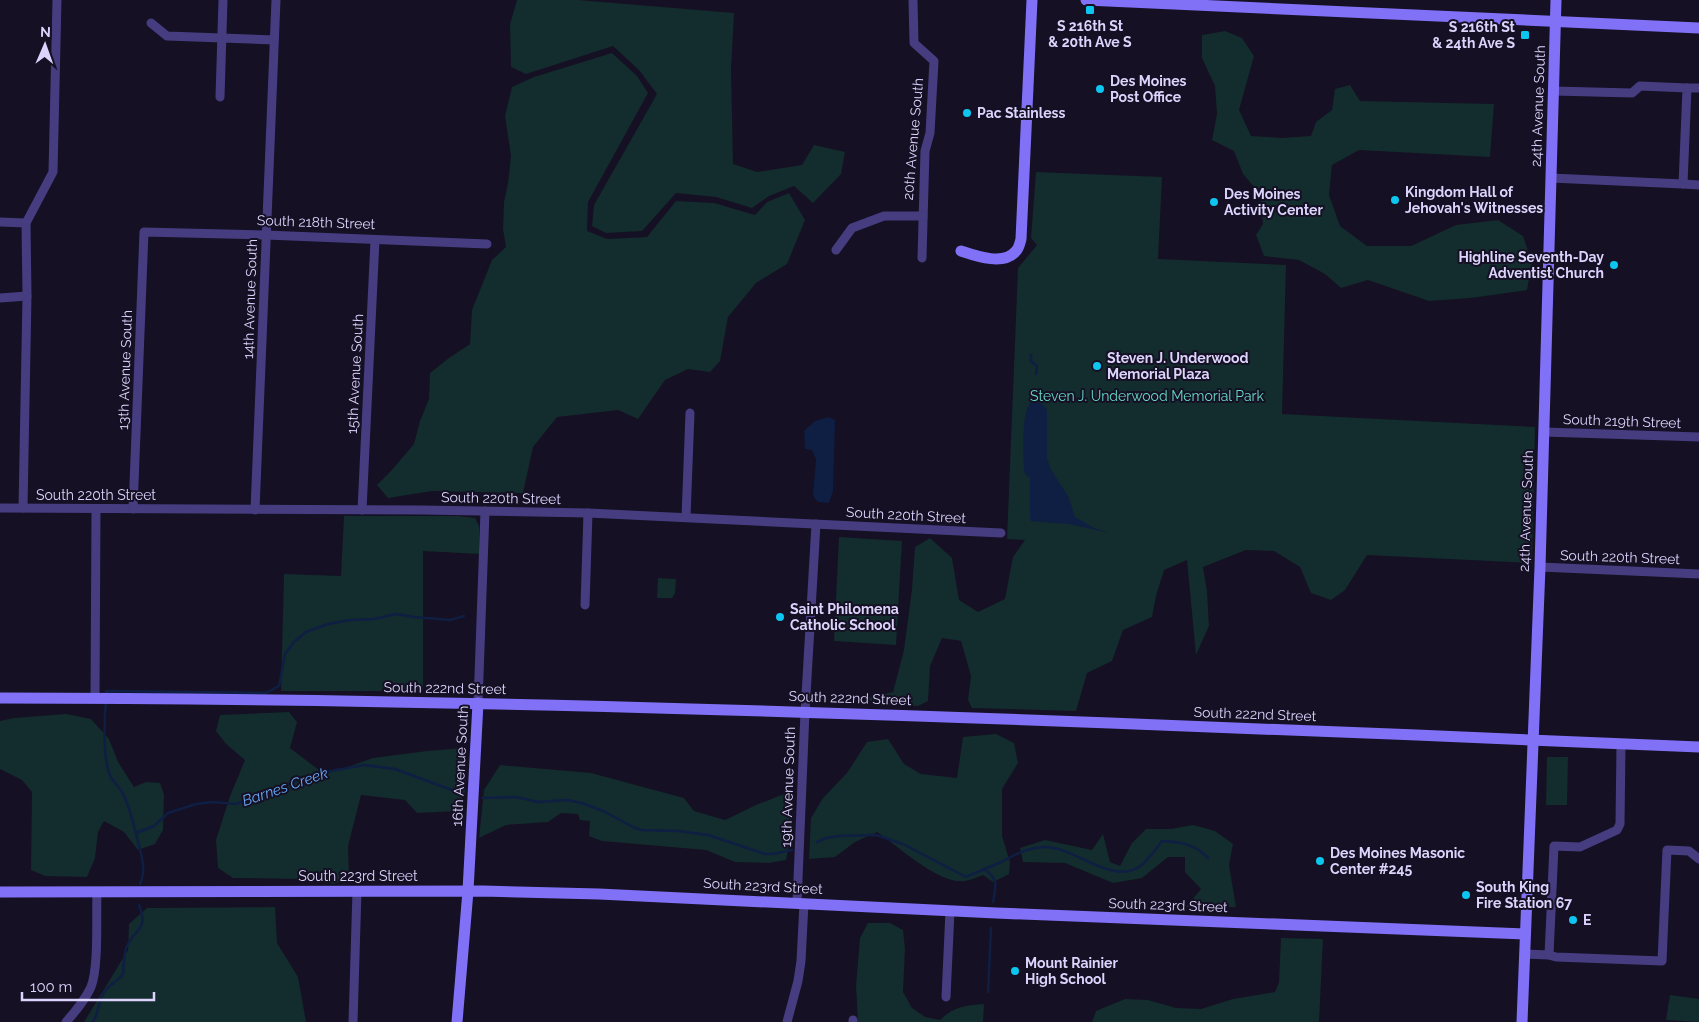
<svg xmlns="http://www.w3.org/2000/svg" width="1699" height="1022" font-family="Raleway,sans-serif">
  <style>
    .green { fill: #132c2d }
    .water { fill: #0f1e43 }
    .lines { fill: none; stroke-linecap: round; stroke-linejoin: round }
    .stream { stroke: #0f1e43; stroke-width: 2.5 }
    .street { stroke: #453d80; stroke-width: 9 }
    .secondary { stroke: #8071f7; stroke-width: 11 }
    .poi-dot { fill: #0dc6f0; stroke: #151023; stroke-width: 2 }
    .labels { text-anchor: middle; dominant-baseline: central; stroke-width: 4; stroke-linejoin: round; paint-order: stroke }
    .poi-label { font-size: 14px; font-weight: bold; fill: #dcd4fd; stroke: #151023; text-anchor: start }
    .street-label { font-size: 14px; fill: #dcd4fd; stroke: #151023 }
    .park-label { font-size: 14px; fill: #64d9c6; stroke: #151023 }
    .water-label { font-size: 15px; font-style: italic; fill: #68a8f7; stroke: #151023 }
  </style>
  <rect width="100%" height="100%" fill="#151023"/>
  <g class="green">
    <polygon points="517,0 578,0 734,13 731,69 733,164 757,172 802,165 814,145 845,152 841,174 813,203 794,186 769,196 752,208 716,197 676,193 642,231 606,233 592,226 594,205 657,94 639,70 613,46 526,74 511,67 510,24"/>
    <polygon points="1225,31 1242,38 1254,56 1239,110 1251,136 1282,138 1311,136 1316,122 1332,110 1335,89 1350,85 1360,101 1494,104 1490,157 1359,150 1332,165 1329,195 1340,226 1367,246 1411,246 1456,225 1498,220 1523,236 1532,263 1527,290 1471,298 1429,301 1368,280 1341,288 1325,274 1299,260 1264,256 1256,235 1263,224 1260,194 1243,174 1234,151 1212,140 1217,114 1215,86 1202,58 1202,35"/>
    <polygon points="612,53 637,76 648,93 588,202 587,231 607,239 647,237 676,201 714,203 755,215 767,202 789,193 805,220 787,264 756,283 728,317 720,361 710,372 688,369 665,380 638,419 618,410 557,417 533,447 523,493 432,491 388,498 377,485 391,471 414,444 420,421 429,399 430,373 449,358 470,344 472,310 492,260 506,247 503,229 504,202 508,183 511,156 505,116 512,87 534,77"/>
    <polygon points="1036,172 1162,177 1158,259 1286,265 1282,414 1535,427 1532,563 1367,555 1345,590 1331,600 1311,593 1300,567 1274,551 1246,550 1203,567 1207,592 1209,626 1196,655 1187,560 1164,570 1156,596 1152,617 1123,630 1112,661 1087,673 1076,711 972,708 968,700 971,676 961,641 942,638 930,666 928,701 918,706 876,705 867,698 893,692 904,650 912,589 915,547 930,538 952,558 959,600 978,612 1005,599 1013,557 1025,540 1007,539 1018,268 1037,245 1031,238"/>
    <polygon points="344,516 458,516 475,518 479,526 479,554 423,551 423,691 281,691 284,574 341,576"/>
    <polygon points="839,537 902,541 896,645 834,641"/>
    <polygon points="658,578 676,579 675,593 672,598 657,598"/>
    <polygon points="289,712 297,722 290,748 319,770 336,771 373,758 427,751 464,748 466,789 457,811 417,813 405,800 361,795 348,846 349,878 334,884 306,879 233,878 218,868 216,840 230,796 245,760 226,744 216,731 220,715"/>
    <polygon points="66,714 91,719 109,739 118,762 134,787 146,782 160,783 164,795 163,830 155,844 138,850 124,832 104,821 98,832 95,858 87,877 45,876 31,870 32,792 22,780 0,769 0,721 14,718"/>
    <path d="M 996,734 L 1014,743 L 1018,763 L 1002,789 L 1002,836 L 1010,862 L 1009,874 L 993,882 L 983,875 C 977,877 971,880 965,881 C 939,885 898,846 877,832 L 855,842 L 835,857 L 809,859 L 811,818 L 823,798 L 847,773 L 867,742 L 888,739 L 904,764 L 921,774 L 957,778 L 963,737 Z"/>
    <polygon points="1547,757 1568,757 1567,805 1546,805"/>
    <polygon points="500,765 591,773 684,798 694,811 725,820 756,805 784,794 793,827 786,860 769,863 735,862 706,850 602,841 589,836 590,821 580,820 578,814 561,813 548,822 506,825 479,838 484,790"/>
    <polygon points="1193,825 1215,831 1233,844 1229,865 1236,907 1186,907 1201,889 1185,872 1185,857 1168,857 1142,878 1113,883 1065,863 1023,862 1020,848 1045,840 1092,850 1103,834 1110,862 1120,866 1132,843 1146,829 1171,829"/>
    <polygon points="275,907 277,943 298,977 306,1022 84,1022 128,950 129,924 147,908"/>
    <path d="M 868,923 L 890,923 L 903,930 L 905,949 L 903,992 L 912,1008 L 925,1017 L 940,1020 C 953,1007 965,1005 984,1004 L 983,1022 L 858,1022 L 856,986 L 860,938 Z"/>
    <polygon points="1281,938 1323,939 1319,1022 1092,1022 1096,1011 1125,999 1148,1000 1176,1008 1201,1009 1233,999 1275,992 1279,982"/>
    <polygon points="1670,995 1699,999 1699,1022 1666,1020"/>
  </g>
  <g class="water">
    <path d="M 1033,400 L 1043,405 L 1047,410 L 1047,458 L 1050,468 L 1069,498 L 1075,517 L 1094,528 L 1110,533 L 1069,524 L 1031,521 L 1030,519 L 1030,478 L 1025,474 L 1024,470 C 1024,455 1020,409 1033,400 Z"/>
    <polygon points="828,417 835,420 833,491 829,503 818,502 813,496 816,459 812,450 805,449 804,431 815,421"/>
  </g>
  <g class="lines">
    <g class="stream">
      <polyline points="1031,355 1031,361 1037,366 1036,374"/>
      <polyline points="1033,400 1034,396"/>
      <polyline points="106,695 106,691 266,693 279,686 285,654 294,642 306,632 328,624 350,620 374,619 396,614 414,617 450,620 464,616"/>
      <path d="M 106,701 C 104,720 103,758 110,776 C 113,781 118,786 122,792 C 129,804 132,819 136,833"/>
      <polyline points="482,798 516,797 538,802 567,800 582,803 603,811 635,828 642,830 678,831 708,835 765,854 773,854 792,850"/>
      <path d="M 817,842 L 826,838 L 839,836 L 876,835 L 903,844 L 966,877 C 977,872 990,867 1001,862 C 1017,854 1025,848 1044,847 C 1074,846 1111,885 1139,867 C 1148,861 1155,850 1162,841 C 1181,842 1195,844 1208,858"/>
      <path d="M 984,869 C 999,879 996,886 993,902"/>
      <path d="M 140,884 C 148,867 139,850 136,833 L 154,826 L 168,813 L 196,804 L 213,802 L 236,804 L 314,774 L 364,765 L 395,769 L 460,793"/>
      <polyline points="988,992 991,928"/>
      <path d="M 93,1022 C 99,1013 98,1001 105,991 C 110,984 118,981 123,974 C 124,965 123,955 127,946 C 135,928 149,930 139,905"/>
    </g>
    <g class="street">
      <polyline points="913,0 914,43 934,61 930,133 925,151 922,258"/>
      <polyline points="151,23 167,36 274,40"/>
      <polyline points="1687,88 1699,88"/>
      <polyline points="220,97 223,0"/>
      <polyline points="1551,178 1683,184 1687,88 1640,86 1632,93 1554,91"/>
      <polyline points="1683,184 1699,185"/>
      <polyline points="0,222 26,223"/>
      <polyline points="836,250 852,228 884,216 923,216"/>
      <polyline points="0,298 27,296"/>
      <polyline points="1544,432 1699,437"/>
      <polyline points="0,508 422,510 588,513 1001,533"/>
      <polyline points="23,508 27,296 26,223 53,172 57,0"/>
      <polyline points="133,509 144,232 266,235 487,244"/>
      <polyline points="255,510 276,0"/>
      <polyline points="362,510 375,240"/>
      <polyline points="686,517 690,413"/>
      <polyline points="1540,567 1699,574"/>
      <polyline points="585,605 588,513"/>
      <polyline points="95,698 96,509"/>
      <polyline points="478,703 485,511"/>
      <polyline points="797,903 805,712 816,524"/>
      <polyline points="1524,954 1549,955 1556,957 1662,961 1667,850 1689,851 1699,859"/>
      <polyline points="1549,955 1554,846 1580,847 1617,830 1620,824 1621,744"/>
      <polyline points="946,997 950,911"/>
      <path d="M 66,1022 C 75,1012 85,1000 91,987 C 99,966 96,917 97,893"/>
      <polyline points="353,1022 357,891"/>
      <polyline points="787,1022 798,981 801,961 804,903"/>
      <polyline points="853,1022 853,1020"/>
    </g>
    <g class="secondary">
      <polyline points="1086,0 1699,28"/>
      <path d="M 961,251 C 976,256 1004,266 1016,251 C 1019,248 1020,243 1021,239 L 1032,0"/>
      <path d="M 0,698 C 370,698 740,709 1110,723 C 1306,731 1503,738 1699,747"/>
      <polyline points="0,892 483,891 599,894 996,913 1525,934"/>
      <polyline points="457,1022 468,891 478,703"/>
      <polyline points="1522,1022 1540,567 1556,0"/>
    </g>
  </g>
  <g class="poi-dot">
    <rect x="1085" y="5" width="10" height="10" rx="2.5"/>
    <rect x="1520" y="30" width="10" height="10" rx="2.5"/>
    <circle cx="1100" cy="89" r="5"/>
    <circle cx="967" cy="113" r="5"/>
    <circle cx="1395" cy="200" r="5"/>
    <circle cx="1214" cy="202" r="5"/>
    <circle cx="1614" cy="265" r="5"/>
    <circle cx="1097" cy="366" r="5"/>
    <circle cx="780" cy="617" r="5"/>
    <circle cx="1320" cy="861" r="5"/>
    <circle cx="1466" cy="895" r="5"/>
    <circle cx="1573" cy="920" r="5"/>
    <circle cx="1015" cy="971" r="5"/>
  </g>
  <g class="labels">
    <g class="poi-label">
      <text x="1090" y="26" text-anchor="middle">S 216th St<tspan x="1090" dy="16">&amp; 20th Ave S</tspan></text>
      <text x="1515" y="27" text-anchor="end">S 216th St<tspan x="1515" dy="16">&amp; 24th Ave S</tspan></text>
      <text x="1110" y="81">Des Moines<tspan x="1110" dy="16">Post Office</tspan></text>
      <text x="977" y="113">Pac Stainless</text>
      <text x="1405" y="192">Kingdom Hall of<tspan x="1405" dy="16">Jehovah's Witnesses</tspan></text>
      <text x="1224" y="194">Des Moines<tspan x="1224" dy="16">Activity Center</tspan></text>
      <text x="1604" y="257" text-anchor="end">Highline Seventh-Day<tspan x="1604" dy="16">Adventist Church</tspan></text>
      <text x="1107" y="358">Steven J. Underwood<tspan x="1107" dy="16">Memorial Plaza</tspan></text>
      <text x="790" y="609">Saint Philomena<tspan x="790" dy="16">Catholic School</tspan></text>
      <text x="1330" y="853">Des Moines Masonic<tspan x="1330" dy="16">Center #245</tspan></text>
      <text x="1476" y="887">South King<tspan x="1476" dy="16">Fire Station 67</tspan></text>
      <text x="1583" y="920">E</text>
      <text x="1025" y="963">Mount Rainier<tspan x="1025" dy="16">High School</tspan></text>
    </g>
    <g class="street-label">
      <text transform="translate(1538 106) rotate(-88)">24th Avenue South</text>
      <text transform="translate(913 139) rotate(-85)">20th Avenue South</text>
      <text transform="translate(316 222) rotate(2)">South 218th Street</text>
      <text transform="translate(250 299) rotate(-88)">14th Avenue South</text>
      <text transform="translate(125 370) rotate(-88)">13th Avenue South</text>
      <text transform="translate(355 374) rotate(-87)">15th Avenue South</text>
      <text transform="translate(1622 421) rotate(2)">South 219th Street</text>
      <text x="96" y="495">South 220th Street</text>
      <text transform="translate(501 498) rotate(1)">South 220th Street</text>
      <text transform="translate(1526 511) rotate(-88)">24th Avenue South</text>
      <text transform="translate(906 515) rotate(3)">South 220th Street</text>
      <text transform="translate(1620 557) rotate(2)">South 220th Street</text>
      <text transform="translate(445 688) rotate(1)">South 222nd Street</text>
      <text transform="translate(850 698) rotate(2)">South 222nd Street</text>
      <text transform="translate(1255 714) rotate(2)">South 222nd Street</text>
      <text transform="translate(460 766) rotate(-87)">16th Avenue South</text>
      <text transform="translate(788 787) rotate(-88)">19th Avenue South</text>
      <text x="358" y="876">South 223rd Street</text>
      <text transform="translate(763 886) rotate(3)">South 223rd Street</text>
      <text transform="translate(1168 905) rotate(2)">South 223rd Street</text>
    </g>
    <g class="park-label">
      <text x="1147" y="396">Steven J. Underwood Memorial Park</text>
    </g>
    <g class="water-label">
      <text transform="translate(285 787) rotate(-19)">Barnes Creek</text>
    </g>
  </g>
  <g transform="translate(45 45) rotate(2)" stroke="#151023" stroke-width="4" paint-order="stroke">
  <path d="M0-4L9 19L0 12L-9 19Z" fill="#dcd4fd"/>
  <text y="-8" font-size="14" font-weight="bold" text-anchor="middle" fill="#dcd4fd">N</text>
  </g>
  <path d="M22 992v8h132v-8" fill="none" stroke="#dcd4fd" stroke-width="2.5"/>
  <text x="30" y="992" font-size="15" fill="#dcd4fd" stroke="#151023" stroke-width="4" paint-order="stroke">100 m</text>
</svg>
